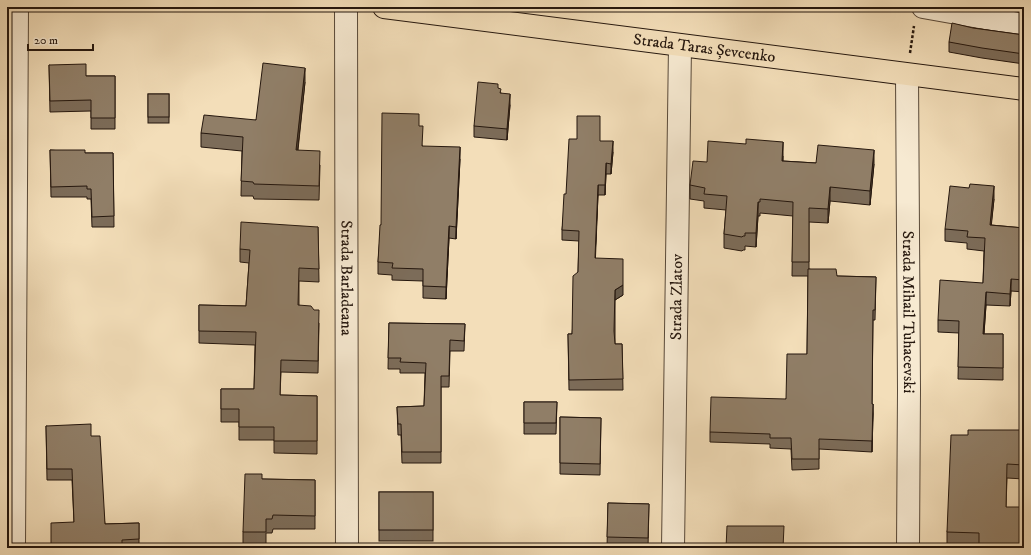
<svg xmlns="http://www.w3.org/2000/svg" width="1031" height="555" font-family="'IM FELL DW Pica',serif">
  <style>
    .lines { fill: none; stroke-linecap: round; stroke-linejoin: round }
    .minor-casing { stroke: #584939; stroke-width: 24 }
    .major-casing { stroke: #25170e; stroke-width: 24 }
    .path { stroke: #25170e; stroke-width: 2.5; stroke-dasharray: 3 2; stroke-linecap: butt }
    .minor { stroke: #f7ead2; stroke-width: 22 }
    .major { stroke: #f3deb9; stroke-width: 22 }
    .wall { fill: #7c6c59; stroke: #25170e }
    .shaded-wall { fill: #655848; stroke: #25170e }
    .building { fill: #907e67; stroke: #25170e }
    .labels { text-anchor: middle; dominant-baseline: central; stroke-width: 3; stroke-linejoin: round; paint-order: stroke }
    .street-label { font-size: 16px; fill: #25170e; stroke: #f7ead2 }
  </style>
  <rect width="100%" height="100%" fill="#f3deb9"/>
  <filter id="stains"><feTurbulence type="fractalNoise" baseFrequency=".005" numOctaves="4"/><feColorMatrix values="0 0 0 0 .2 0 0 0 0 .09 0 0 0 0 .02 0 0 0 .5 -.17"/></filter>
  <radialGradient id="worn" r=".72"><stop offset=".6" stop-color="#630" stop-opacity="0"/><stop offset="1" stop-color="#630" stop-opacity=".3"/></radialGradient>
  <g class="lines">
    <g class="minor-casing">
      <g id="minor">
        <path id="s1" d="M 346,7 L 347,548"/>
        <polyline points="923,7 1024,25"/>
        <path id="s2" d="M 907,75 L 909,390 L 908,548"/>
        <polyline points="14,548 17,7"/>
        <path id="s3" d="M 673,548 L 680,46"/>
      </g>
    </g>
    <g class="major-casing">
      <g id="major">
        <path id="s4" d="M 384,7 L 1024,89"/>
      </g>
    </g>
    <polyline class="path" points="910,53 914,26"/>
    <use href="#minor" class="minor"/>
    <use href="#major" class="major"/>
  </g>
  <g class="wall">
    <polygon points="973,28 1024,35 1024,64 982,58 949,52 949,42"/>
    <polygon points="49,65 86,76 115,76 115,129 91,129 91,111 50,112"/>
    <polygon points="305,82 298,150 320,165 319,200 254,199 253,196 241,196 242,151 201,147 201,133 256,120"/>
    <polygon points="498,88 501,93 510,105 507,140 474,137 474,126"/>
    <rect x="148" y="94" width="21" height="29"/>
    <polygon points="419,126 422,146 460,159 456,239 449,238 446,299 423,298 423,281 392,280 392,275 378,274 378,262 381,225"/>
    <polygon points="600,141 613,152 611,174 606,174 605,195 598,195 595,258 623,295 615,300 615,344 622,344 623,390 569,390 568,334 572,334 578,272 579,241 562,240 562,230 566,194"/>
    <polygon points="746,144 783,156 783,161 816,163 874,164 870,205 830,201 828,223 809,222 809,269 837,276 876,277 875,320 873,320 872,404 873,414 872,452 819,449 819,469 792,470 791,449 770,448 770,444 710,442 710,432 786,399 807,354 808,276 792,276 793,216 760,213 760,216 758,216 756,247 745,246 745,250 743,250 742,251 724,248 724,234 726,210 704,208 704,201 690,199 690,185 707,162"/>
    <polygon points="50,150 85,153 113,153 114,227 92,227 91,199 87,199 87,197 51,197"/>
    <polygon points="994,199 991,225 1024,228 1024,292 1011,291 1010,306 986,305 984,334 1003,334 1003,380 958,379 959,333 938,332 938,320 983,283 984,251 967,249 967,243 945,241 945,229"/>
    <polygon points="318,227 319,282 299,281 299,305 319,323 318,373 281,372 280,395 317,396 317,454 274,453 274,440 239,440 239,422 221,422 221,389 254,389 255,345 199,343 199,305 246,306 249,263 240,262 240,249"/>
    <polygon points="389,323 465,324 464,351 450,351 449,387 441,387 441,463 402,463 401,435 398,435 397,407 424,406 425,373 400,373 400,369 388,369"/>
    <polygon points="524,402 557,402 556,434 524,434"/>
    <polygon points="560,417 601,418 600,475 560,474"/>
    <polygon points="46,426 91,436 105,524 139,523 139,548 51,548 74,522 72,480 47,480"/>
    <polygon points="1024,430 1024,479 1007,478 1006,507 979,546 947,545 947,532 968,435"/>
    <polygon points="262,479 315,480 315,529 273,529 272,533 266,533 266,546 243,545 243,532"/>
    <rect x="379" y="492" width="54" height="49"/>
    <polygon points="608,503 649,504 648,548 607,548"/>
  </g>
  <g class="shaded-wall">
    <polygon points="305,68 305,82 296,164 296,150"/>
    <polygon points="510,94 510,105 507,140 507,129"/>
    <polygon points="613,141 613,152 611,174 611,164"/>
    <polygon points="783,142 783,156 782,174 782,161"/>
    <polygon points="460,147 460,159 456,239 456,227"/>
    <polygon points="874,150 874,164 870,205 870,191"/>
    <polygon points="606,163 606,174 605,195 605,185"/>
    <polygon points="598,185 598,195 595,269 595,258"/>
    <polygon points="994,186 994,199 990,238 990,225"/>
    <polygon points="830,187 830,201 828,223 828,209"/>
    <polygon points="758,202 758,216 756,247 756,233"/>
    <polygon points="449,226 449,238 446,299 446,287"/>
    <polygon points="1011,279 1011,291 1010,306 1010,294"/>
    <polygon points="623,285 623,295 615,300 615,290"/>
    <polygon points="986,292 986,305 983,346 983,334"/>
    <polygon points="873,404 873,414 872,452 872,441"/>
  </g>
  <g class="building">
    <polygon points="952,23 973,28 1024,35 1024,54 982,48 949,42"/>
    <polygon points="263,63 305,68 296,150 320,151 319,186 254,184 253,182 241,181 243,137 201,133 204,115 256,120"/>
    <polygon points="86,64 86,76 115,76 115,118 91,118 91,100 50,101 49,65"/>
    <polygon points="478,82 498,84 498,88 501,89 500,93 510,94 507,129 474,126"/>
    <rect x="148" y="94" width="21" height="23"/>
    <polygon points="382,113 419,114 419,126 423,126 422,146 460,147 456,227 449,226 446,287 423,286 423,269 392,268 393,263 378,262 380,225 381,225"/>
    <polygon points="577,116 600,116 600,141 613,141 611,164 606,163 605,185 598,185 595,258 623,259 623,285 615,290 614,331 615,344 622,344 623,379 569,380 568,334 572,334 573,276 578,272 579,231 562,230 564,194 566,194 569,139 577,139"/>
    <polygon points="746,139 783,142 782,161 816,163 818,145 874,150 870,191 830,187 828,209 809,208 809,262 792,262 793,202 760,199 760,202 758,202 756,233 745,233 745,236 743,236 742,237 724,234 727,196 704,194 705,188 690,185 693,161 707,162 708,141 746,144"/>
    <polygon points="50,150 85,150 85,153 113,153 114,216 92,217 91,189 87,189 87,186 51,187"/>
    <polygon points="970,184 994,186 990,225 1024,228 1024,280 1011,279 1010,294 986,292 983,334 1003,334 1003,368 958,367 959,321 938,320 940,280 983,283 985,238 967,237 968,231 945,229 950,186 969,188"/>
    <polygon points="241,222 318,227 319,269 299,268 298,305 311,306 314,310 319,310 318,361 281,360 280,395 317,396 317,441 274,441 274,427 239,427 239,409 221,409 221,389 254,389 256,332 199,331 199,305 246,306 250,250 240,249"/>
    <polygon points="808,269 836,269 837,276 876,277 875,310 873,310 872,404 873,404 872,441 819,439 819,459 792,459 791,438 770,438 770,434 710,432 711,397 786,399 787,354 807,354"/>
    <polygon points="389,323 465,324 464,341 450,340 449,376 441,376 441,452 402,452 401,424 398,424 397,407 424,406 426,363 400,362 401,358 388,358"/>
    <polygon points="524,402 557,402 556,423 524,423"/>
    <polygon points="560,417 601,418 600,464 560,463"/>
    <polygon points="91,424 91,436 100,436 105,524 139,523 139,539 122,540 122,546 94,546 94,548 51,548 51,523 74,522 72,469 47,469 46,426"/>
    <polygon points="968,430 1024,430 1024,465 1007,464 1006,507 1024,507 1024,548 979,548 979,533 947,532 951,435 968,435"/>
    <polygon points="245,474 262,474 262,479 315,480 315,516 273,515 272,519 266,519 266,532 243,532"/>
    <rect x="379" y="492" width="54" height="38"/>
    <polygon points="608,503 649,504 648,538 607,537"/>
    <polygon points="727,526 784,526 783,548 726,548"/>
  </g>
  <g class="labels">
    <g class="street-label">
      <text stroke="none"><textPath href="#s4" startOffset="323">Strada Taras Șevcenko</textPath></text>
      <text stroke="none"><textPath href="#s1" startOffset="271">Strada Barladeana</textPath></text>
      <text stroke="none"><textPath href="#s3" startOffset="251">Strada Zlatov</textPath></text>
      <text stroke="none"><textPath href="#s2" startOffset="237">Strada Mihail Tuhacevski</textPath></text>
    </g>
  </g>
  <rect width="1031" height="555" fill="none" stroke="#f3deb9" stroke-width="24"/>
  <rect x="8" y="8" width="1015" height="539" fill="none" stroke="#25170e" stroke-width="2"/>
  <rect x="12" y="12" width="1007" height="531" fill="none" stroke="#25170e"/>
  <path d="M28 44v6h65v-6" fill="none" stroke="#25170e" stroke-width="2"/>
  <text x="34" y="44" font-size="12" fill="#25170e" stroke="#f7ead2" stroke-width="3" paint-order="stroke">20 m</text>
  <rect width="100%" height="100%" filter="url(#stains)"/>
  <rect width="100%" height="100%" fill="url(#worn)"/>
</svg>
